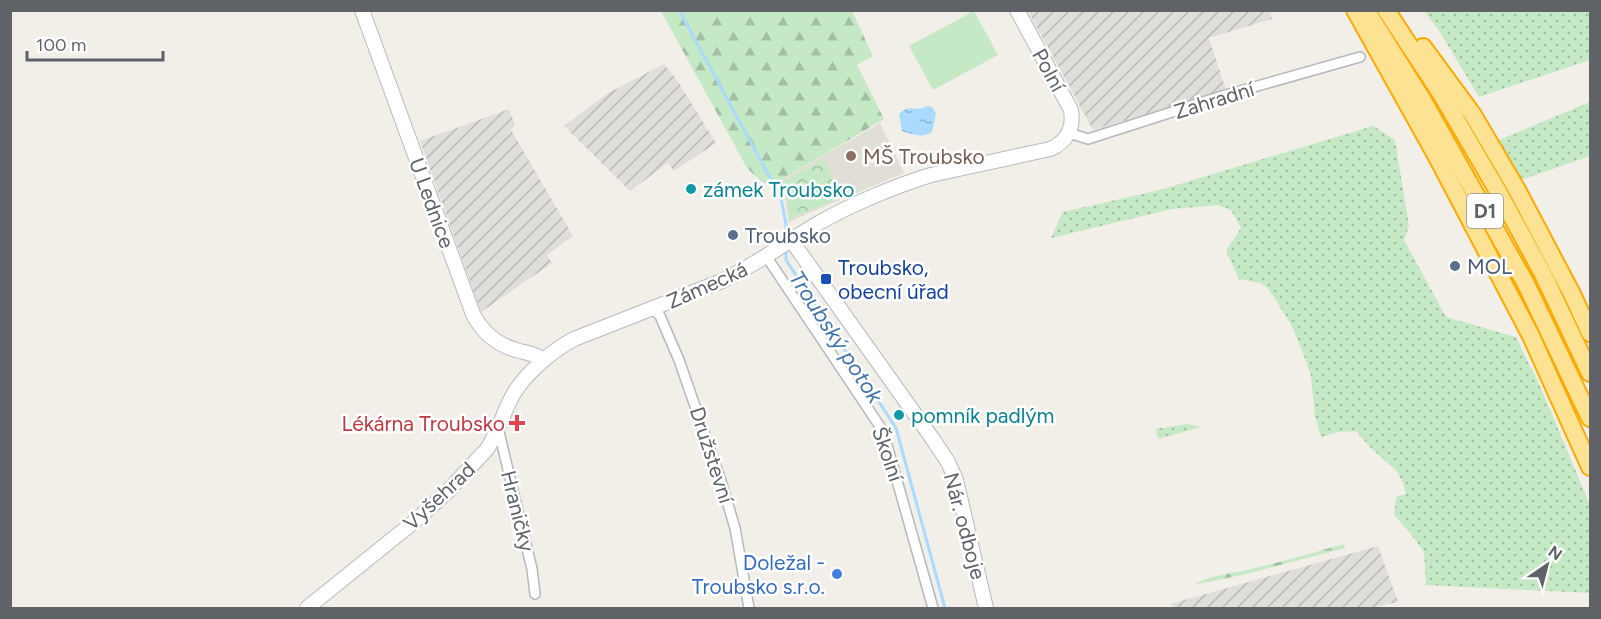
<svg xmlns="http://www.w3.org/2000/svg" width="1601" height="619" font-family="Figtree,sans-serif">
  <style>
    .industrial { fill: url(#industrial-furrows) }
    .education { fill: #e1ded6 }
    .grass { fill: url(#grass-dots) }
    .forest { fill: url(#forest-firs) }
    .park { fill: url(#park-crowns) }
    .pitch { fill: #c5e8c5 }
    .water { fill: url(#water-ripples) }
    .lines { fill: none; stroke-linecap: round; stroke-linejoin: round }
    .stream { stroke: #aadaff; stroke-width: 3 }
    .street-casing { stroke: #b5b8bc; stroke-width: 12 }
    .secondary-casing { stroke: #b6babf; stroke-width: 16 }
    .highway-casing { stroke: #f9ab00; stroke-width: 20 }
    .street { stroke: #fff; stroke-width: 9 }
    .secondary { stroke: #fff; stroke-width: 14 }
    .highway { stroke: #fde293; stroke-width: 16 }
    .education-dot { fill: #8d6e63; stroke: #fff; stroke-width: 2 }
    .culture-dot { fill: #0f9aa8; stroke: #fff; stroke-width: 2 }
    .service-dot { fill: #5c6f8a; stroke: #fff; stroke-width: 2 }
    .transit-dot { fill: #1a4fb4; stroke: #fff; stroke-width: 2 }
    .health-dot { fill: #e0444e; stroke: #fff; stroke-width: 2 }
    .shop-dot { fill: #3f7fe0; stroke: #fff; stroke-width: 2 }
    .labels { text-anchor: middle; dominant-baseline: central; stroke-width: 5; stroke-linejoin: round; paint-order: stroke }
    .shield { fill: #fff; stroke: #8f9295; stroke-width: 1.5 }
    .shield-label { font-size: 20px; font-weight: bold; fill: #5f6368 }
    .street-label { font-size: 21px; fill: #5f6368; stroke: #fff }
    .education-label { font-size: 21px; fill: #785e54; stroke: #fff; text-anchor: start }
    .culture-label { font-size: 21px; fill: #0d838f; stroke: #fff; text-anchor: start }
    .service-label { font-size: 21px; fill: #4e5e75; stroke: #fff; text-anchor: start }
    .transit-label { font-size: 21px; fill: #164399; stroke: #fff; text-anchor: start }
    .health-label { font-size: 21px; fill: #be3a42; stroke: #fff; text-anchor: end }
    .shop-label { font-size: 21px; fill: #366cbe; stroke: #fff; text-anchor: end }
    .water-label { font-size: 22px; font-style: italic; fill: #4174aa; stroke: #fff }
  </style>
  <defs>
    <pattern id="industrial-furrows" width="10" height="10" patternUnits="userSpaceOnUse" patternTransform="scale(1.5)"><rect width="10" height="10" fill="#e0deda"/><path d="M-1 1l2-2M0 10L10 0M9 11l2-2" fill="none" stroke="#b9b8b5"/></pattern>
    <pattern id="grass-dots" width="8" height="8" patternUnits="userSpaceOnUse" patternTransform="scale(1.5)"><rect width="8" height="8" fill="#c5e8c5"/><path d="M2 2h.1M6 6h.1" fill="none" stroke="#a3c0a4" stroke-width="1.8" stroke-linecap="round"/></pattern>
    <pattern id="forest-firs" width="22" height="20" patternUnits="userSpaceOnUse" patternTransform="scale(1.5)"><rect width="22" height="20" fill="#c5e8c5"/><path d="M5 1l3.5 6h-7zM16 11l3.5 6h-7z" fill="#a3c0a4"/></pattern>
    <pattern id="park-crowns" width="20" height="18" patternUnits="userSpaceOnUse" patternTransform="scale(1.5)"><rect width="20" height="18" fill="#c5e8c5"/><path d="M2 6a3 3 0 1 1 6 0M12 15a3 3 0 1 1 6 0" fill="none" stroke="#a3c0a4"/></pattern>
    <pattern id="water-ripples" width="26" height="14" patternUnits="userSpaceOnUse" patternTransform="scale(1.5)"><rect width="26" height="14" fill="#aadaff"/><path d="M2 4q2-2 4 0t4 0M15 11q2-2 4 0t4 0" fill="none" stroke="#8eb4d2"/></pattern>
  </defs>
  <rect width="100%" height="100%" fill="#f1efe8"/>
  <g class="industrial">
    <polygon points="1270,11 1272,19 1209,38 1226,90 1093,130 1028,11"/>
    <polygon points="664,64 677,80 716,143 674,171 668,163 630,191 564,126 608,93"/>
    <polygon points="509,109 515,125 511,130 573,236 547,255 552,263 481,312 420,141"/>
    <polygon points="1378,546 1398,602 1371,608 1174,608 1170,604"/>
  </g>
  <polygon class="education" points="880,123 904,173 797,218 789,223 784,194 778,182"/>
  <g class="grass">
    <polygon points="1424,11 1590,11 1590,60 1479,97 1440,32"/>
    <polygon points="1590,102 1590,156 1518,181 1499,140"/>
    <polygon points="1373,126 1395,140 1409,226 1404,240 1446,317 1516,337 1540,386 1590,505 1590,593 1426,585 1424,552 1411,534 1394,515 1396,497 1406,494 1402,481 1397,471 1371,448 1356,431 1339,432 1321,437 1315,416 1311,376 1306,361 1292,326 1268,288 1260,283 1239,279 1226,251 1241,228 1231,210 1218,205 1172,209 1051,238 1063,212 1160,190"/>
    <polygon points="1188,424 1201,427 1158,439 1156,429"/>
  </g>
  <g class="forest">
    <polygon points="661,11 852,11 873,56 857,65 884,119 778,182 763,183 747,168"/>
    <path d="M 1344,544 L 1345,548 L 1246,574 L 1194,585 C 1206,576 1233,573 1248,570 C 1281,562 1312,553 1344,544 Z"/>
  </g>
  <polygon class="park" points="824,159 840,198 796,216 790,220 786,194 780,184"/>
  <polygon class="pitch" points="974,11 998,55 933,90 909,46"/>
  <path class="water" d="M 927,106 L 932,107 L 936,113 L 932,132 C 922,138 913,135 902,131 L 899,115 C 907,103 917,113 927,106 Z"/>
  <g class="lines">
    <g class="stream">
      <polyline points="679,10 781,198 786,224 786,237"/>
      <polyline points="786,250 786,260 896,428 945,608"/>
    </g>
    <g class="street-casing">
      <g id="street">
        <polyline points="1069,133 1088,139 1222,96 1360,57"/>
        <polyline points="766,256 883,431 933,608"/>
        <polyline points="653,309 660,316 679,360 721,481 735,528 749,608"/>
        <polyline points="498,428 532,569 535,594"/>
      </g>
    </g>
    <g class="secondary-casing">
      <g id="secondary">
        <path d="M 362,10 L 473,314 C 482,332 496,344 516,350 C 525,353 535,353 543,360"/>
        <polyline points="791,240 932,438 948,462 956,480 986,608"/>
        <path d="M 307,608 L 415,521 L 447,492 L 487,449 C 499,431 504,410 514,393 C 528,371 552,351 574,339 L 722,281 C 755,265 785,243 817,224 C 850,205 895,186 931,175 L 1050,149 C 1067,142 1074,128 1071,110 L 1017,10"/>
      </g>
    </g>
    <g class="highway-casing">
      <g id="highway">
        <polyline points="1355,10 1436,155 1531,336 1590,467"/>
        <polyline points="1366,10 1422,99 1526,284 1590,418"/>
        <polyline points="1386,10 1440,92 1499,193 1543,274 1590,373"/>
        <polyline points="1423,47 1473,115 1516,188 1572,294 1590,333"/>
      </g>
    </g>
    <use href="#street" class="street"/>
    <use href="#secondary" class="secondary"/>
    <use href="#highway" class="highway"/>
  </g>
  <circle class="education-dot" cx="851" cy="156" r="6"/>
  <g class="culture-dot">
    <circle cx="691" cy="189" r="6"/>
    <circle cx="899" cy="415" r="6"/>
  </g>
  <g class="service-dot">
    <circle cx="733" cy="235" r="6"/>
    <circle cx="1455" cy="266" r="6"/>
  </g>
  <rect class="transit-dot" x="820" y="273" width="12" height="12" rx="3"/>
  <path class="health-dot" d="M514 414h6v6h6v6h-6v6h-6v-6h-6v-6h6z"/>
  <circle class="shop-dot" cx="837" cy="574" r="6"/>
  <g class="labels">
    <rect class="shield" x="1467" y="194" width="36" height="34" rx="4.5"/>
    <g class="shield-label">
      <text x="1485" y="211">D1</text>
    </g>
    <g class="street-label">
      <text transform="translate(1049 70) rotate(61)">Polní</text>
      <text transform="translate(1214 100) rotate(-17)">Zahradní</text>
      <text transform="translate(432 203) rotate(70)">U Lednice</text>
      <text transform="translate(707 285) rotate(-24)">Zámecká</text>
      <text transform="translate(888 454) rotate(71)">Školní</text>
      <text transform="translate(712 455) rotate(72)">Družstevní</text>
      <text transform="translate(439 496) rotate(-43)">Vyšehrad</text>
      <text transform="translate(518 511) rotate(76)">Hraničky</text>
      <text transform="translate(965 526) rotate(75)">Nár. odboje</text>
    </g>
    <g class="education-label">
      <text x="863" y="156">MŠ Troubsko</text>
    </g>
    <g class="culture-label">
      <text x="703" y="189">zámek Troubsko</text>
      <text x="911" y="415">pomník padlým</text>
    </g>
    <g class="service-label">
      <text x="745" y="235">Troubsko</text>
      <text x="1467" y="266">MOL</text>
    </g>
    <g class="transit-label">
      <text x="838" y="267">Troubsko,<tspan x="838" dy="24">obecní úřad</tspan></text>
    </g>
    <g class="health-label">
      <text x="505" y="423">Lékárna Troubsko</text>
    </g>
    <g class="shop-label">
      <text x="825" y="562">Doležal -<tspan x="825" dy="24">Troubsko s.r.o.</tspan></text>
    </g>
    <g class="water-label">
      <text transform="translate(836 337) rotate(57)">Troubský potok</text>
    </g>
  </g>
  <rect width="1601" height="619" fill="none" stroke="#5f6368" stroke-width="24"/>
  <g transform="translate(1547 565) rotate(35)" stroke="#ffffff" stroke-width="4.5" paint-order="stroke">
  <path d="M0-4.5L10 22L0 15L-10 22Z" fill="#5f6368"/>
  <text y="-9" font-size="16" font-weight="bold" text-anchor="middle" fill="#5f6368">N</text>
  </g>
  <path d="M27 51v9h136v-9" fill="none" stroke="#5f6368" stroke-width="3"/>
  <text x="36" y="51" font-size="18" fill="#5f6368" stroke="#ffffff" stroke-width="4.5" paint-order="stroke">100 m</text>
</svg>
